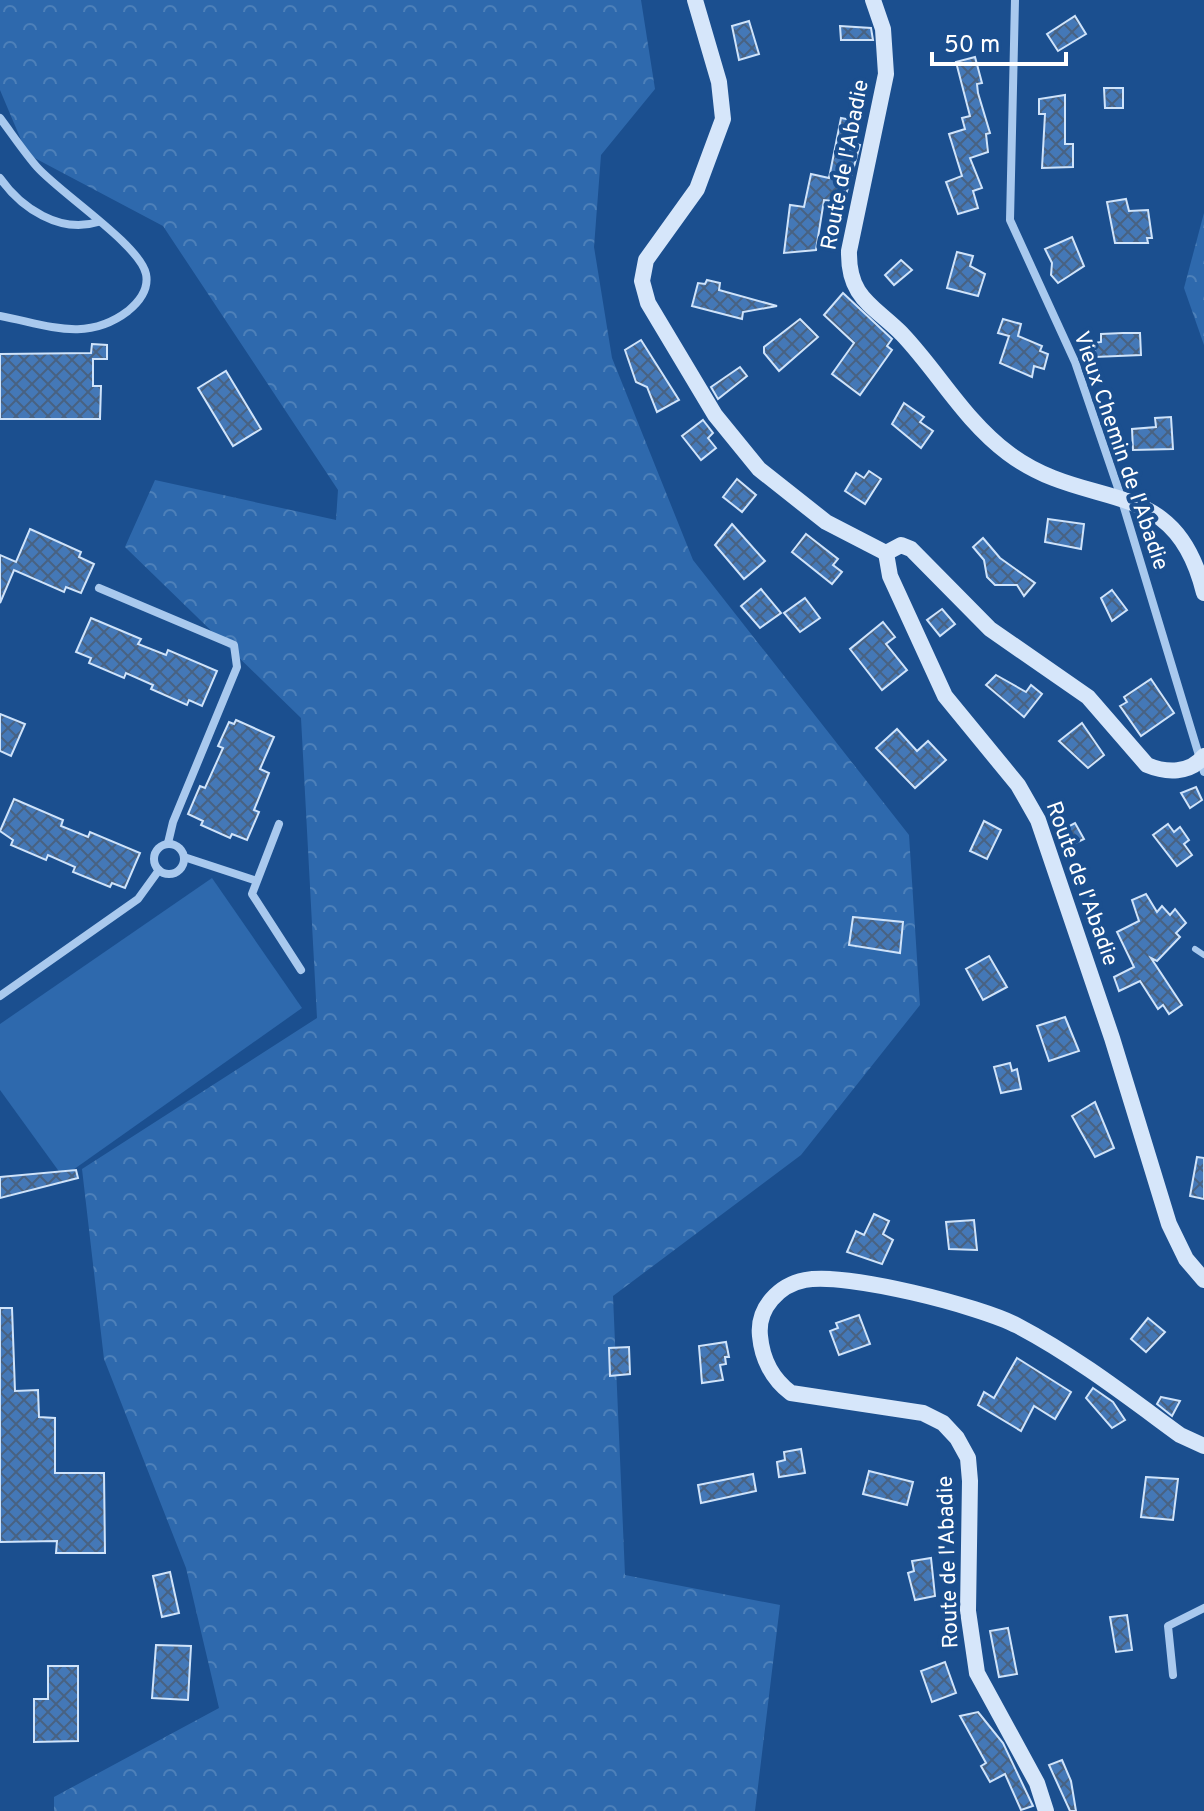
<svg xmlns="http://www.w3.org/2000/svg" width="1204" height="1811" font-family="Overpass,sans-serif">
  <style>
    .green { fill: #2e69ad }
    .forest { fill: url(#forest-crowns) }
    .building { fill: url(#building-cross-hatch); stroke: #cfe3fa; stroke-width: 2 }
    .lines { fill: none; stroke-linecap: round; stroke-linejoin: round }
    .lane { stroke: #a9c9ee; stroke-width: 6 }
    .street { stroke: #a9c9ee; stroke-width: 8 }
    .secondary { stroke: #d6e6fa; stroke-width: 16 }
    .labels { text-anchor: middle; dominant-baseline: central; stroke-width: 8; stroke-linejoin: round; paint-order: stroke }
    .street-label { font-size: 22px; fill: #fff; stroke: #1b4f8f }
  </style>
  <defs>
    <pattern id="forest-crowns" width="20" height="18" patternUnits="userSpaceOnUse" patternTransform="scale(2)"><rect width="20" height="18" fill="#2e69ad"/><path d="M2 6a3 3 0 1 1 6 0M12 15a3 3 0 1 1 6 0" fill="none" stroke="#4d80b9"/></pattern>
    <pattern id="building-cross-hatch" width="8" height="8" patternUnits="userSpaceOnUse" patternTransform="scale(2)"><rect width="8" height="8" fill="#4478b7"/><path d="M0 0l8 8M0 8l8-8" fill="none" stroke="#486282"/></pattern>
  </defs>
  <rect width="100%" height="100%" fill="#1b4f8f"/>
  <polygon class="green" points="212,878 302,1008 63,1177 0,1090 0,1024"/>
  <g class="forest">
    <polygon points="0,0 641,0 655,89 601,155 594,247 612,358 693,560 909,835 920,1005 801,1155 613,1296 625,1575 780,1605 755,1811 54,1811 54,1797 219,1708 186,1568 104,1359 82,1169 317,1018 301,718 125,547 155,480 336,520 338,490 163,226 27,154 0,90"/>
    <polygon points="1204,213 1204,345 1184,288"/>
  </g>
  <g class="building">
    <polygon points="1075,16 1086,34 1058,51 1047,34"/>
    <polygon points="749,21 759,54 739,60 732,26"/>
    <polygon points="840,26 871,28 873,40 841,40"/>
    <polygon points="975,57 982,83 977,84 978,93 990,133 986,134 988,152 970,158 982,188 973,191 978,208 958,214 946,182 962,176 949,134 965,129 962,118 970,116 956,62"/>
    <polygon points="1104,88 1123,88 1123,108 1105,108"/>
    <polygon points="1065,95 1065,144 1073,144 1073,167 1042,168 1045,114 1039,114 1039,99"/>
    <polygon points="841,118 857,121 852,143 860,145 844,202 824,200 816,250 784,253 790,205 804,207 811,174 829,178"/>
    <polygon points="1126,199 1129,211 1148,210 1152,238 1147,238 1148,243 1115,243 1107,202"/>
    <polygon points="1072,237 1084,266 1058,283 1051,275 1052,263 1045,249"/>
    <polygon points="957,252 973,256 970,266 985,274 978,296 947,288"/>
    <polygon points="901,260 912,270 894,285 885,275"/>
    <polygon points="707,280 720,283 719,290 777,306 743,312 742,319 692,306 698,283 705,284"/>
    <polygon points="843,293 892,339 887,346 892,350 860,395 832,374 854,343 824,315"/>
    <polygon points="800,319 818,337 779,371 764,353 764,347"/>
    <polygon points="1003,319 1021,324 1018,336 1042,346 1040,351 1048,354 1044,369 1034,366 1032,377 1000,363 1009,336 998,333"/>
    <polygon points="1123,333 1140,333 1141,355 1095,357 1094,343 1101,342 1101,334"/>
    <polygon points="641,340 679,400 657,412 647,387 636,382 625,350"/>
    <polygon points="92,344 107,345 107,359 93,359 93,386 101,386 100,419 0,419 0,354 91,353"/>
    <polygon points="740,367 747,376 718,399 711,387"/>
    <polygon points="226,371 261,429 233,446 198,388"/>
    <polygon points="904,403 924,417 920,422 933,431 921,448 892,424"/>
    <polygon points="1171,417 1173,449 1133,450 1132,429 1156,427 1155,418"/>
    <polygon points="703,420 713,433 708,438 716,448 701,460 682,436"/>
    <polygon points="869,471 881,479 865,504 845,491 856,473 864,478"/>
    <polygon points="737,479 756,495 742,512 723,497"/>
    <polygon points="1048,519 1084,524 1081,549 1045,542"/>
    <polygon points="732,524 765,561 744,579 715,545"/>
    <polygon points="30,529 81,552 79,557 94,564 81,593 66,587 64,592 14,570 0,603 0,555 16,562"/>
    <polygon points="806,534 838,559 833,565 842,572 832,584 792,552"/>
    <polygon points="983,538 1000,558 1035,583 1024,596 1017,585 995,585 987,577 984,560 973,547"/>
    <polygon points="761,589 781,613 760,628 741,606"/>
    <polygon points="1112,590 1127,610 1112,621 1101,598"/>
    <polygon points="805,598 820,618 800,632 784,613"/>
    <polygon points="942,609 955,624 940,636 927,620"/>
    <polygon points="91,618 141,639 138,644 166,655 168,650 217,671 202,706 189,700 187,705 151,689 153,685 126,673 124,678 89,663 91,658 76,652"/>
    <polygon points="883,622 895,637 886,644 907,670 882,690 850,649"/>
    <polygon points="996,675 1026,692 1031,685 1042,694 1024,717 986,685"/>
    <polygon points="1151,679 1174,713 1141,736 1120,706 1127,702 1124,697"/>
    <polygon points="0,714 25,724 11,756 0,751"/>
    <polygon points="236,720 274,737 260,769 269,773 254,810 259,812 247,840 232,834 230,838 201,825 203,821 188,814 200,786 205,788 223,748 218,746 229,722 234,724"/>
    <polygon points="1082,723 1104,755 1088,768 1059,741"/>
    <polygon points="897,729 917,751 928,741 946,760 915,788 876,748"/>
    <polygon points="1196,787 1202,800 1190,808 1181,793"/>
    <polygon points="14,799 63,820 61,826 88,837 90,832 140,853 125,888 112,883 110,887 73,872 75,867 48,855 46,860 11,845 13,840 0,831"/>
    <polygon points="984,821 1001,830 987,859 970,851"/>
    <polygon points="1075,823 1084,839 1067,847 1058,832"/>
    <polygon points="1168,824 1174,832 1180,827 1189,840 1184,844 1192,855 1177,866 1153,835"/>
    <polygon points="1146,894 1157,912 1162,906 1170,915 1175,909 1186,923 1176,933 1180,937 1157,961 1151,958 1182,1005 1169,1014 1163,1005 1158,1009 1140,981 1119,991 1114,977 1134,967 1117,932 1139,921 1132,900"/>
    <polygon points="853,917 903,922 900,953 849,945"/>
    <polygon points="989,956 1007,987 983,1000 966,969"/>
    <polygon points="1065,1017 1079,1051 1049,1061 1037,1026"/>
    <polygon points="1010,1063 1012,1071 1017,1069 1021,1089 1001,1093 994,1067"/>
    <polygon points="1095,1102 1114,1148 1095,1157 1072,1116"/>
    <polygon points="1197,1157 1204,1158 1204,1199 1190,1196"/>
    <polygon points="76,1170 78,1178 0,1198 0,1177"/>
    <polygon points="874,1214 889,1221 883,1234 893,1240 882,1264 847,1252 856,1231 864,1235"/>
    <polygon points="974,1220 977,1250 949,1249 946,1222"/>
    <polygon points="0,1308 12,1308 15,1391 38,1390 39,1417 55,1418 55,1473 104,1473 105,1553 56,1553 57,1541 0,1542"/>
    <polygon points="859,1315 870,1344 839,1355 830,1331 838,1328 836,1323"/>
    <polygon points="1148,1318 1165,1332 1146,1352 1131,1339"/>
    <polygon points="726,1342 729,1357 725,1357 726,1364 720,1365 723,1380 702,1383 699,1346"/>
    <polygon points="629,1347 630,1374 610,1376 609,1348"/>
    <polygon points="1017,1358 1071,1392 1055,1419 1034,1406 1021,1431 978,1405 984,1392 994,1398"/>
    <polygon points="1093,1388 1113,1402 1125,1420 1112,1428 1086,1398"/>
    <polygon points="1161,1397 1180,1401 1172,1416 1157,1404"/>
    <polygon points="801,1449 805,1473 779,1477 777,1462 785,1460 784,1452"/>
    <polygon points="869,1471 913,1482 907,1505 863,1494"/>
    <polygon points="753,1474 756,1491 701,1503 698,1485"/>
    <polygon points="1146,1477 1178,1479 1173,1520 1141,1517"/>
    <polygon points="931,1558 935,1596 915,1600 908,1573 914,1571 912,1561"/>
    <polygon points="170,1572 179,1613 162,1617 153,1576"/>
    <polygon points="1127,1615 1132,1650 1116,1652 1110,1617"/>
    <polygon points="1008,1628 1017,1674 999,1677 990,1631"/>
    <polygon points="156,1645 191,1646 188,1700 152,1698"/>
    <polygon points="945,1662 956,1693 932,1702 921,1671"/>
    <polygon points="48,1666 78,1666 78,1741 34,1742 34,1699 48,1699"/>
    <polygon points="978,1712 1003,1743 1033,1806 1021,1810 1005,1774 990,1782 981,1766 986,1763 960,1716"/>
    <polygon points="1062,1760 1071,1781 1076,1811 1070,1811 1049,1765"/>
  </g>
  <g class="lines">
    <polyline class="lane" points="1195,949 1204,955"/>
    <g class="street">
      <polyline points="1015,0 1010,220 1075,362 1119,491 1204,772"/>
      <path d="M 0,118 C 12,134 24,152 37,167 C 60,193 140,245 146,274 C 149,289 139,302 128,311 C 86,343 48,325 0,316"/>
      <path d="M 0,178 C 21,208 60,234 98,222"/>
      <polyline points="99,588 234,645 237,667 173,822 168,843"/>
      <polyline points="279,824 252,894 301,970"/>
      <circle cx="169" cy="859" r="15"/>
      <polyline points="184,857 254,880"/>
      <polyline points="0,996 138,899 159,870"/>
      <polyline points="1173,1675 1168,1626 1204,1608"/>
    </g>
    <g class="secondary">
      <polyline points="695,0 719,82 723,119 697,189 646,260 642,281 648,303 715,415 759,469 826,522 886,553"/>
      <path d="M 873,0 L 883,29 L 886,74 L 849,251 C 848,298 873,305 902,334 C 939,373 964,420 1008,453 C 1089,514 1175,472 1204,593"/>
      <polyline points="886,553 890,576 945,696 1018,785 1038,820 1112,1038 1169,1224 1186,1259 1204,1280"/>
      <path d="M 886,553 L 901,545 L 911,549 L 990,629 L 1088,697 L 1147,765 C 1166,773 1190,774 1204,756"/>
      <path d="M 1046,1811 L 1037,1783 L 977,1673 L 968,1611 L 970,1481 L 968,1458 L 957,1438 L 943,1423 L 923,1413 L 791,1393 C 772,1379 762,1358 760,1336 C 757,1308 779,1285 805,1280 C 846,1272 980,1306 1018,1326 C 1075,1356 1128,1397 1180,1435 L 1204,1446"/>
    </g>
  </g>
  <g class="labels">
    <g class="street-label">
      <text transform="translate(846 165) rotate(-79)">Route de l'Abadie</text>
      <text transform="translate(1120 451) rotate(71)">Vieux Chemin de l'Abadie</text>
      <text transform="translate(1081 884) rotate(70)">Route de l'Abadie</text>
      <text transform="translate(949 1562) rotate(-92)">Route de l'Abadie</text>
    </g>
  </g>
  <path d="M932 52v12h134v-12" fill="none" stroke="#ffffff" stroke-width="4"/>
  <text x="944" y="52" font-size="24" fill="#ffffff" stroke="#1b4f8f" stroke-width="6" paint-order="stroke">50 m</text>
</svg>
